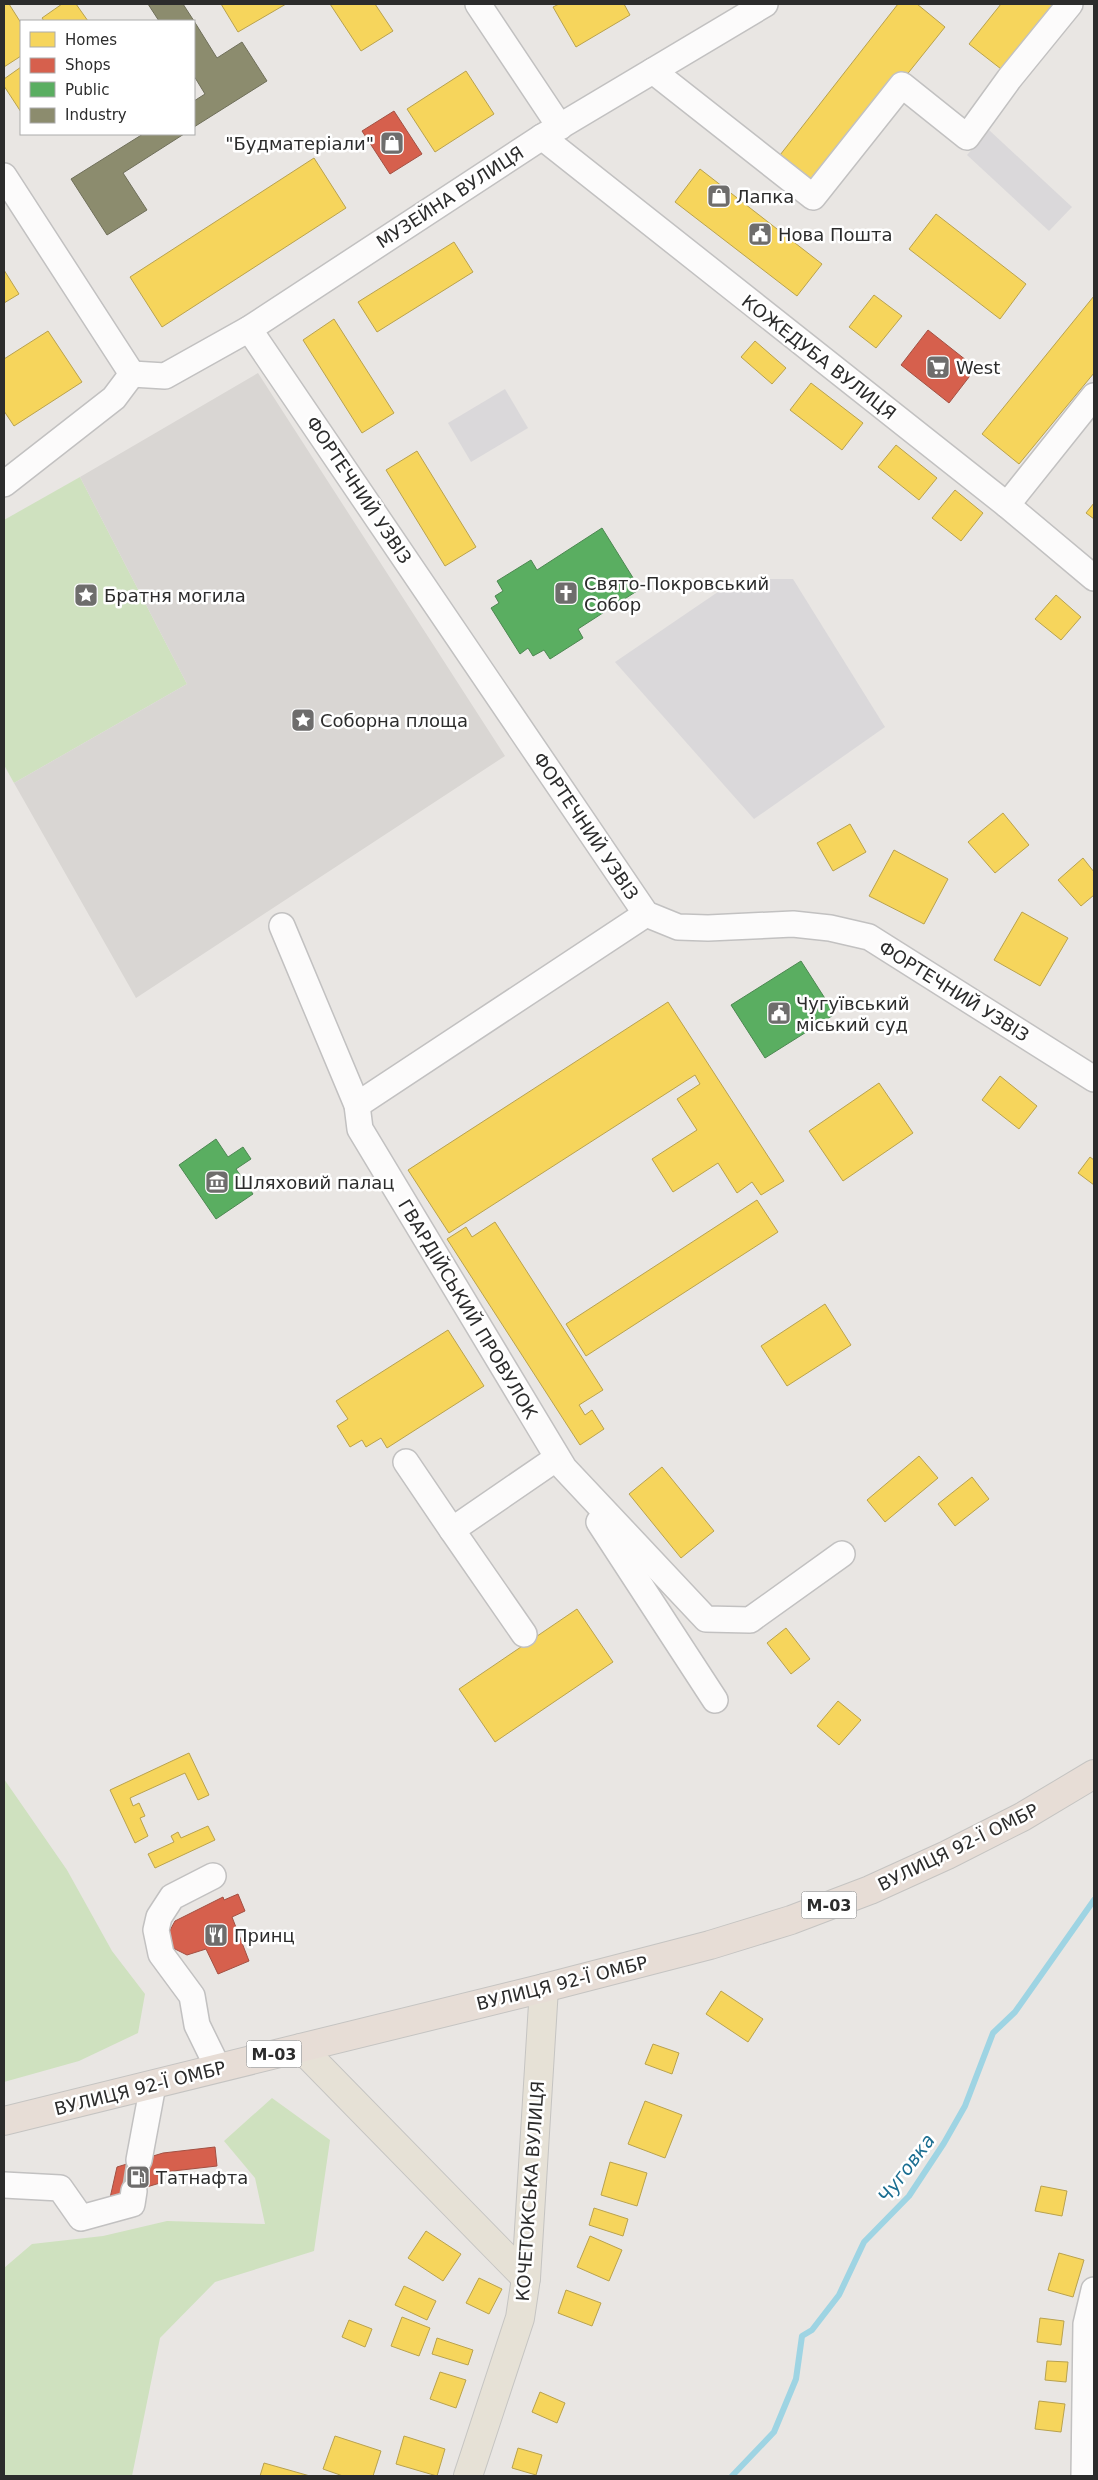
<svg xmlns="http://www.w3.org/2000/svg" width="1098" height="2480" font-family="'DejaVu Sans',sans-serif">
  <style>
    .industrial { fill: #dad8da }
    .green { fill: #cfe1bf }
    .plaza { fill: #d9d6d3 }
    .homes { fill: #f6d55c; stroke: #b9a24e }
    .shops { fill: #d6604d; stroke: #a35043 }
    .public { fill: #5aae61; stroke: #4c8751 }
    .industry { fill: #8c8c6e; stroke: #6f6f5a }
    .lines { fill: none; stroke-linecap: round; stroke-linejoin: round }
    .stream { stroke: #9ed4e3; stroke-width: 6 }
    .minor-tunnel { stroke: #c3c1be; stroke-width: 25; stroke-dasharray: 25 12; stroke-linecap: butt }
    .minor-casing { stroke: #c2c1c1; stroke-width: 28 }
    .major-casing { stroke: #c5c4c2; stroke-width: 30 }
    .highway-casing { stroke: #c5c4c2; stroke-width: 30 }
    .minor { stroke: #fcfbfb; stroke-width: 25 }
    .major { stroke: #e6e1d6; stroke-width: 28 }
    .highway { stroke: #e7ddd6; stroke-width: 28 }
    .labels { text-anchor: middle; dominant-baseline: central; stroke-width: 5; stroke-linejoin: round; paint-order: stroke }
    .shield { fill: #fff; stroke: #6b6b6b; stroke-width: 1 }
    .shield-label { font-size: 16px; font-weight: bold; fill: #2c2c2c }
    .poi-label { font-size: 18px; fill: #2c2c2c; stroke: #fff; text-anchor: start }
    .street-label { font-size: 18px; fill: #2c2c2c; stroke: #fff }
    .water-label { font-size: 19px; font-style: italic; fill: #1b6e91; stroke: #fff }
  </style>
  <rect width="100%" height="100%" fill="#e9e6e3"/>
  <g class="industrial">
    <polygon points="989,130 1072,207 1049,231 967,155"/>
    <polygon points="505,389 528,428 471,462 448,423"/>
    <polygon points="737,579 793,579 885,727 754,819 615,662"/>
  </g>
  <g class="green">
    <polygon points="80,477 187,684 14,783 4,765 4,520"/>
    <polygon points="4,1779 67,1870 112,1951 145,1994 138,2033 79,2061 4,2082"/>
    <polygon points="272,2098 330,2140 314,2251 215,2282 160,2338 132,2476 4,2476 4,2268 32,2244 103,2236 167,2221 265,2224 255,2178 224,2141"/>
  </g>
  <polygon class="plaza" points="258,373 505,756 136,998 14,783 187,684 80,477"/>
  <g class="homes">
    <polygon points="4,4 9,4 21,23 21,56 4,67"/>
    <polygon points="62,4 76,4 88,21 44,21 42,18"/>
    <polygon points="221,4 286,4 238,32"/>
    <polygon points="330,4 375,4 393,31 361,51"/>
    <polygon points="559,4 624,4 630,15 576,47 553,7"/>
    <polygon points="898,4 917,4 945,27 813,192 773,164"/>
    <polygon points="1001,4 1067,4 1010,76 969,44"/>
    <polygon points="21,67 21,112 4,86 4,79"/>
    <polygon points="466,71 494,114 435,152 407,109"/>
    <polygon points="314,158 346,208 162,327 130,277"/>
    <polygon points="700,169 822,264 797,296 675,202"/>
    <polygon points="936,214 1026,284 1000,319 909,249"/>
    <polygon points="454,242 473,272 377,332 358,302"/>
    <polygon points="4,270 19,294 4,303"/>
    <polygon points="874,295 902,316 876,348 849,327"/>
    <polygon points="1094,296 1094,373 1019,464 982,434"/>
    <polygon points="334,319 394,413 362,433 303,340"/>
    <polygon points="48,331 82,382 14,426 4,411 4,359"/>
    <polygon points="755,341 786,368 772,384 741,357"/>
    <polygon points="811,383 863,423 842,450 790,410"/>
    <polygon points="896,445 937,478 919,500 878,467"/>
    <polygon points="417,451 476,547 445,566 386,470"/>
    <polygon points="955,490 983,513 961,541 932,518"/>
    <polygon points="1094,503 1094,519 1086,513"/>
    <polygon points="1056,595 1081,617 1061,640 1035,619"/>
    <polygon points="1003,813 1029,845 995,873 968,842"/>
    <polygon points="850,824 866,852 833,871 817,843"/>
    <polygon points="894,850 948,879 924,924 869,896"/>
    <polygon points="1083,858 1094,872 1094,895 1081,906 1058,880"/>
    <polygon points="1022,912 1068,938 1040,986 994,960"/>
    <polygon points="668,1002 784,1181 761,1195 752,1182 737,1193 718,1163 673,1192 652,1159 697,1130 677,1099 700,1084 695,1075 449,1233 408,1170"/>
    <polygon points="1000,1076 1037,1106 1019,1129 982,1100"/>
    <polygon points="879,1083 913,1133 843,1181 809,1131"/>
    <polygon points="1090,1157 1094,1160 1094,1185 1078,1173"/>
    <polygon points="757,1200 778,1232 586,1356 566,1324"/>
    <polygon points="495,1222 603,1390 579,1405 585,1415 592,1410 604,1429 580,1445 447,1239 466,1227 472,1237"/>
    <polygon points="825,1304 851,1345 787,1386 761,1346"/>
    <polygon points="448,1330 484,1386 387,1448 381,1438 366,1447 362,1440 350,1447 337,1426 348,1419 336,1401"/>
    <polygon points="919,1456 938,1478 885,1522 867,1500"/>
    <polygon points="662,1467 714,1531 681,1558 629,1494"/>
    <polygon points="972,1477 989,1499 955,1526 938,1504"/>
    <polygon points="577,1609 613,1662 495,1742 459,1689"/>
    <polygon points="786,1628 810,1659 791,1674 767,1643"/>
    <polygon points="838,1701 861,1720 839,1745 817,1726"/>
    <polygon points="189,1753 209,1795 198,1800 185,1773 130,1798 133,1806 139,1803 145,1816 140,1818 148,1836 135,1843 110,1790"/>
    <polygon points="208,1826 215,1840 155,1868 148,1854 174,1842 171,1836 178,1832 181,1838"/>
    <polygon points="721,1991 763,2019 748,2042 706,2014"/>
    <polygon points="653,2044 679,2053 672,2074 645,2064"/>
    <polygon points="645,2101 682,2115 665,2158 628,2144"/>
    <polygon points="610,2162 647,2173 637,2206 601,2195"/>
    <polygon points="1041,2186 1067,2191 1062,2216 1035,2211"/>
    <polygon points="594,2208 628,2219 623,2236 589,2225"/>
    <polygon points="426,2231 461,2254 443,2281 408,2258"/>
    <polygon points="590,2236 622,2250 609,2281 577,2267"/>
    <polygon points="1059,2253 1084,2260 1073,2297 1048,2290"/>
    <polygon points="479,2278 502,2289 489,2314 466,2303"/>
    <polygon points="404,2286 436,2301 427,2320 395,2305"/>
    <polygon points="566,2290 601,2303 592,2326 558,2313"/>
    <polygon points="402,2317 430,2328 419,2356 391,2346"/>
    <polygon points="1040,2318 1064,2321 1061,2345 1037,2342"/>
    <polygon points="349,2320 372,2329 365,2347 342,2337"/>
    <polygon points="437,2338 473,2350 468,2365 432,2354"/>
    <polygon points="1047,2361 1068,2362 1066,2382 1045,2380"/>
    <polygon points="440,2372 466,2380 456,2408 430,2399"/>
    <polygon points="540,2392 565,2403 557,2423 532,2412"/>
    <polygon points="1039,2401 1065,2404 1061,2432 1035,2429"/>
    <polygon points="335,2436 381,2451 373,2476 343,2476 323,2469"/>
    <polygon points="404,2436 445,2449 437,2476 396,2464"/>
    <polygon points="518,2448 542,2455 536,2475 512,2468"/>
    <polygon points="264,2463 310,2476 260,2476"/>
  </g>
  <g class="shops">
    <polygon points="394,111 422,154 390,174 362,131"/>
    <polygon points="928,330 976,368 949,403 901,365"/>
    <polygon points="238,1894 245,1911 232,1917 249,1961 218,1974 206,1949 187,1955 173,1948 169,1932 175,1921 223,1897 224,1900"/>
    <polygon points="215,2147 217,2166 164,2172 160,2183 110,2198 117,2167 163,2153"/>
  </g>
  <g class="public">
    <polygon points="602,528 640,589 578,629 583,638 550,659 544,650 533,656 528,648 520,654 491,608 499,603 495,596 503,591 497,581 531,560 537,570"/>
    <polygon points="801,961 835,1014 765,1058 731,1005"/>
    <polygon points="216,1139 228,1157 243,1147 251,1159 236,1169 253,1194 216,1219 179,1165"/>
  </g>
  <g class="industry">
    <polygon points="148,4 183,4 194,21 159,21"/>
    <polygon points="194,21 217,58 242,42 267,81 194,127 194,101 205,94 194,76"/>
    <polygon points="143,134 184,134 123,173 147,210 107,235 71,179"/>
  </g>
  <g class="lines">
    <polyline class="stream" points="732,2476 774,2432 796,2379 802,2336 812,2330 839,2295 864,2242 909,2196 944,2143 965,2106 993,2033 1015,2012 1094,1900"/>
    <polyline class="minor-tunnel" points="134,2191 139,2160"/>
    <g class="minor-casing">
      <g id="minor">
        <polyline points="478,4 560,127"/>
        <polyline points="653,71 813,197 902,85 967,137 1009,79 1070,4"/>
        <polyline points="542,137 1007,505 1094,578"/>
        <polyline points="4,176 132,374"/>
        <polyline points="249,329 646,914 678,927 708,928 793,924 830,928 869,937 1094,1079"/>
        <polyline points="132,374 165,376 249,329 542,137 765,4"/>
        <polyline points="4,484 114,398 132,374"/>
        <polyline points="1007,505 1094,396"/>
        <polyline points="282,926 357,1105 360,1129 564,1468 706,1619 750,1620 842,1554"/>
        <polyline points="357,1105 646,914"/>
        <polyline points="406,1462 452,1530"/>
        <polyline points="599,1522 715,1700"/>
        <polyline points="524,1634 452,1530 557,1458"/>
        <polyline points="213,1876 172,1897 159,1917 156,1930 161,1954 192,1996 197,2025 218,2068"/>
        <polyline points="139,2160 153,2085"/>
        <polyline points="4,2185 60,2188 81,2218 132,2204 134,2191"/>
        <polyline points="1084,2476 1086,2324 1094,2290"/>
      </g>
    </g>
    <g class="major-casing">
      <g id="major">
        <polyline points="301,2048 526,2278"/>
        <polyline points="468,2476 520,2318 526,2278 544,1988"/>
      </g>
    </g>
    <g class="highway-casing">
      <polyline id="highway" points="4,2121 544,1988 710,1945 791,1920 870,1890 947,1855 1022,1817 1094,1774"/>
    </g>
    <use href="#minor" class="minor"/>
    <use href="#major" class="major"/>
    <use href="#highway" class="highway"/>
  </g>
  <defs>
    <g id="shop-square" transform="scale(1.25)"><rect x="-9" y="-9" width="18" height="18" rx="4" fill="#6e6d6c" stroke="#fff"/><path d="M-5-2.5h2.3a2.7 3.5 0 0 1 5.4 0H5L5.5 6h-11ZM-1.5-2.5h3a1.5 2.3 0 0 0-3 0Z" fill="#fff"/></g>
    <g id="civic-square" transform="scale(1.25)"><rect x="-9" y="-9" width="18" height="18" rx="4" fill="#6e6d6c" stroke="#fff"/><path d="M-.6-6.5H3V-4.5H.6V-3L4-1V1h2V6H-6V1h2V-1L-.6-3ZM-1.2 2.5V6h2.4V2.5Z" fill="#fff"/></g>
    <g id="supermarket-square" transform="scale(1.25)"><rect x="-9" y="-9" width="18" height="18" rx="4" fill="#6e6d6c" stroke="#fff"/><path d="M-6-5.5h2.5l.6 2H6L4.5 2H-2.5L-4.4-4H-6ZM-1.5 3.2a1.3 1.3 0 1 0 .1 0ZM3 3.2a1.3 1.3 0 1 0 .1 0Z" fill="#fff"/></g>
    <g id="church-square" transform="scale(1.25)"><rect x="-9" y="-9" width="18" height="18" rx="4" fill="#6e6d6c" stroke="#fff"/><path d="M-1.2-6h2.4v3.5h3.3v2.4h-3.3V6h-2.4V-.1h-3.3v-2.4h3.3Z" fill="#fff"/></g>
    <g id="sight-square" transform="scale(1.25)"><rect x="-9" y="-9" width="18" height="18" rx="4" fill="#6e6d6c" stroke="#fff"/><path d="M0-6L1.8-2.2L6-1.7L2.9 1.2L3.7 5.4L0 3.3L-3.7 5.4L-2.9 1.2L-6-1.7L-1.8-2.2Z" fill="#fff"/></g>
    <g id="museum-square" transform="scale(1.25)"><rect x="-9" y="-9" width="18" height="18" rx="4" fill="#6e6d6c" stroke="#fff"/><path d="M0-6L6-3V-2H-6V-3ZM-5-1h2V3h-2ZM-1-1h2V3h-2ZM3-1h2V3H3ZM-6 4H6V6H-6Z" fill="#fff"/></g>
    <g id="restaurant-square" transform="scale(1.25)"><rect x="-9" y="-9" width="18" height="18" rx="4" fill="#6e6d6c" stroke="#fff"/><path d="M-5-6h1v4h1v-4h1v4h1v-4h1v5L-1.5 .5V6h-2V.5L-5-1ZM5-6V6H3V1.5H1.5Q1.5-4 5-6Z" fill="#fff"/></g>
    <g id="fuel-square" transform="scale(1.25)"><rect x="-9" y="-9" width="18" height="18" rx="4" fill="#6e6d6c" stroke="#fff"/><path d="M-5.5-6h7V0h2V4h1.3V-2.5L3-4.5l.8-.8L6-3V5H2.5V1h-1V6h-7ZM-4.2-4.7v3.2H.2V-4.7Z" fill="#fff"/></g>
  </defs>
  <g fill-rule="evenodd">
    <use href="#shop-square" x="392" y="143"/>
    <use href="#shop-square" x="719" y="196"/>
    <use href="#civic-square" x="760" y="234"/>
    <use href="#supermarket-square" x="938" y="367"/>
    <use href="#church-square" x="566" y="593"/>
    <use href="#sight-square" x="86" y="595"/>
    <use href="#sight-square" x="303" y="720"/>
    <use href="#civic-square" x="779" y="1013"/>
    <use href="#museum-square" x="217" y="1182"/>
    <use href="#restaurant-square" x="216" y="1935"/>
    <use href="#fuel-square" x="138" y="2177"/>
  </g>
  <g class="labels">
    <g class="shield">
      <rect x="801.5" y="1891.5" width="55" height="27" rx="4"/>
      <rect x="246.5" y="2040.5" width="55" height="27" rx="4"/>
    </g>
    <g class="shield-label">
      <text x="829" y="1905">М-03</text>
      <text x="274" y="2054">М-03</text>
    </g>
    <g class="poi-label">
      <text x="374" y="143" text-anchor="end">"Будматеріали"</text>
      <text x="736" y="196">Лапка</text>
      <text x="778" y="234">Нова Пошта</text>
      <text x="956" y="367">West</text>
      <text x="584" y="583">Свято-Покровський<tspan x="584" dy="21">Собор</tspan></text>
      <text x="104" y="595">Братня могила</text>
      <text x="320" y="720">Соборна площа</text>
      <text x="796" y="1003">Чугуївський<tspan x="796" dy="21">міський суд</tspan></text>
      <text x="234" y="1182">Шляховий палац</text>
      <text x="234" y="1935">Принц</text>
      <text x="156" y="2177">Татнафта</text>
    </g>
    <g class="street-label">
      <text transform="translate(450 197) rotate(-33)">МУЗЕЙНА ВУЛИЦЯ</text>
      <text transform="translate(819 357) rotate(38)">КОЖЕДУБА ВУЛИЦЯ</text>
      <text transform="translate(359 490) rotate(56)">ФОРТЕЧНИЙ УЗВІЗ</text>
      <text transform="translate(586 826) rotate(56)">ФОРТЕЧНИЙ УЗВІЗ</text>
      <text transform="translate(954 991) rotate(32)">ФОРТЕЧНИЙ УЗВІЗ</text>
      <text transform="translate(468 1309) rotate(59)">ГВАРДІЙСЬКИЙ ПРОВУЛОК</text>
      <text transform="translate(958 1847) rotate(-26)">ВУЛИЦЯ 92-Ї ОМБР</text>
      <text transform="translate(562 1983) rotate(-14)">ВУЛИЦЯ 92-Ї ОМБР</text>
      <text transform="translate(140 2088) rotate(-14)">ВУЛИЦЯ 92-Ї ОМБР</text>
      <text transform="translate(530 2191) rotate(-86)">КОЧЕТОКСЬКА ВУЛИЦЯ</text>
    </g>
    <g class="water-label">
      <text transform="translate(906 2168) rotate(-53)">Чуговка</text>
    </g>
  </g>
  <rect width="1098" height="2480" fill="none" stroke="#2c2c2c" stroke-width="10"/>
  <rect x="20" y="20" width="175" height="115" fill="#ffffff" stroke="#ababab"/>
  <rect x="30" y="32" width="25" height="15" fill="#f6d55c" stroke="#ababab"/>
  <text x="65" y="45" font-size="15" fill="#2c2c2c">Homes</text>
  <rect x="30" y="58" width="25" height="15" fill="#d6604d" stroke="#ababab"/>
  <text x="65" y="70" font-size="15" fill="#2c2c2c">Shops</text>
  <rect x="30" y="82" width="25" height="15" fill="#5aae61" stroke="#ababab"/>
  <text x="65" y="95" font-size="15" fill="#2c2c2c">Public</text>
  <rect x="30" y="108" width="25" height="15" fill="#8c8c6e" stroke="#ababab"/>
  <text x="65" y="120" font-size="15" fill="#2c2c2c">Industry</text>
</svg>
